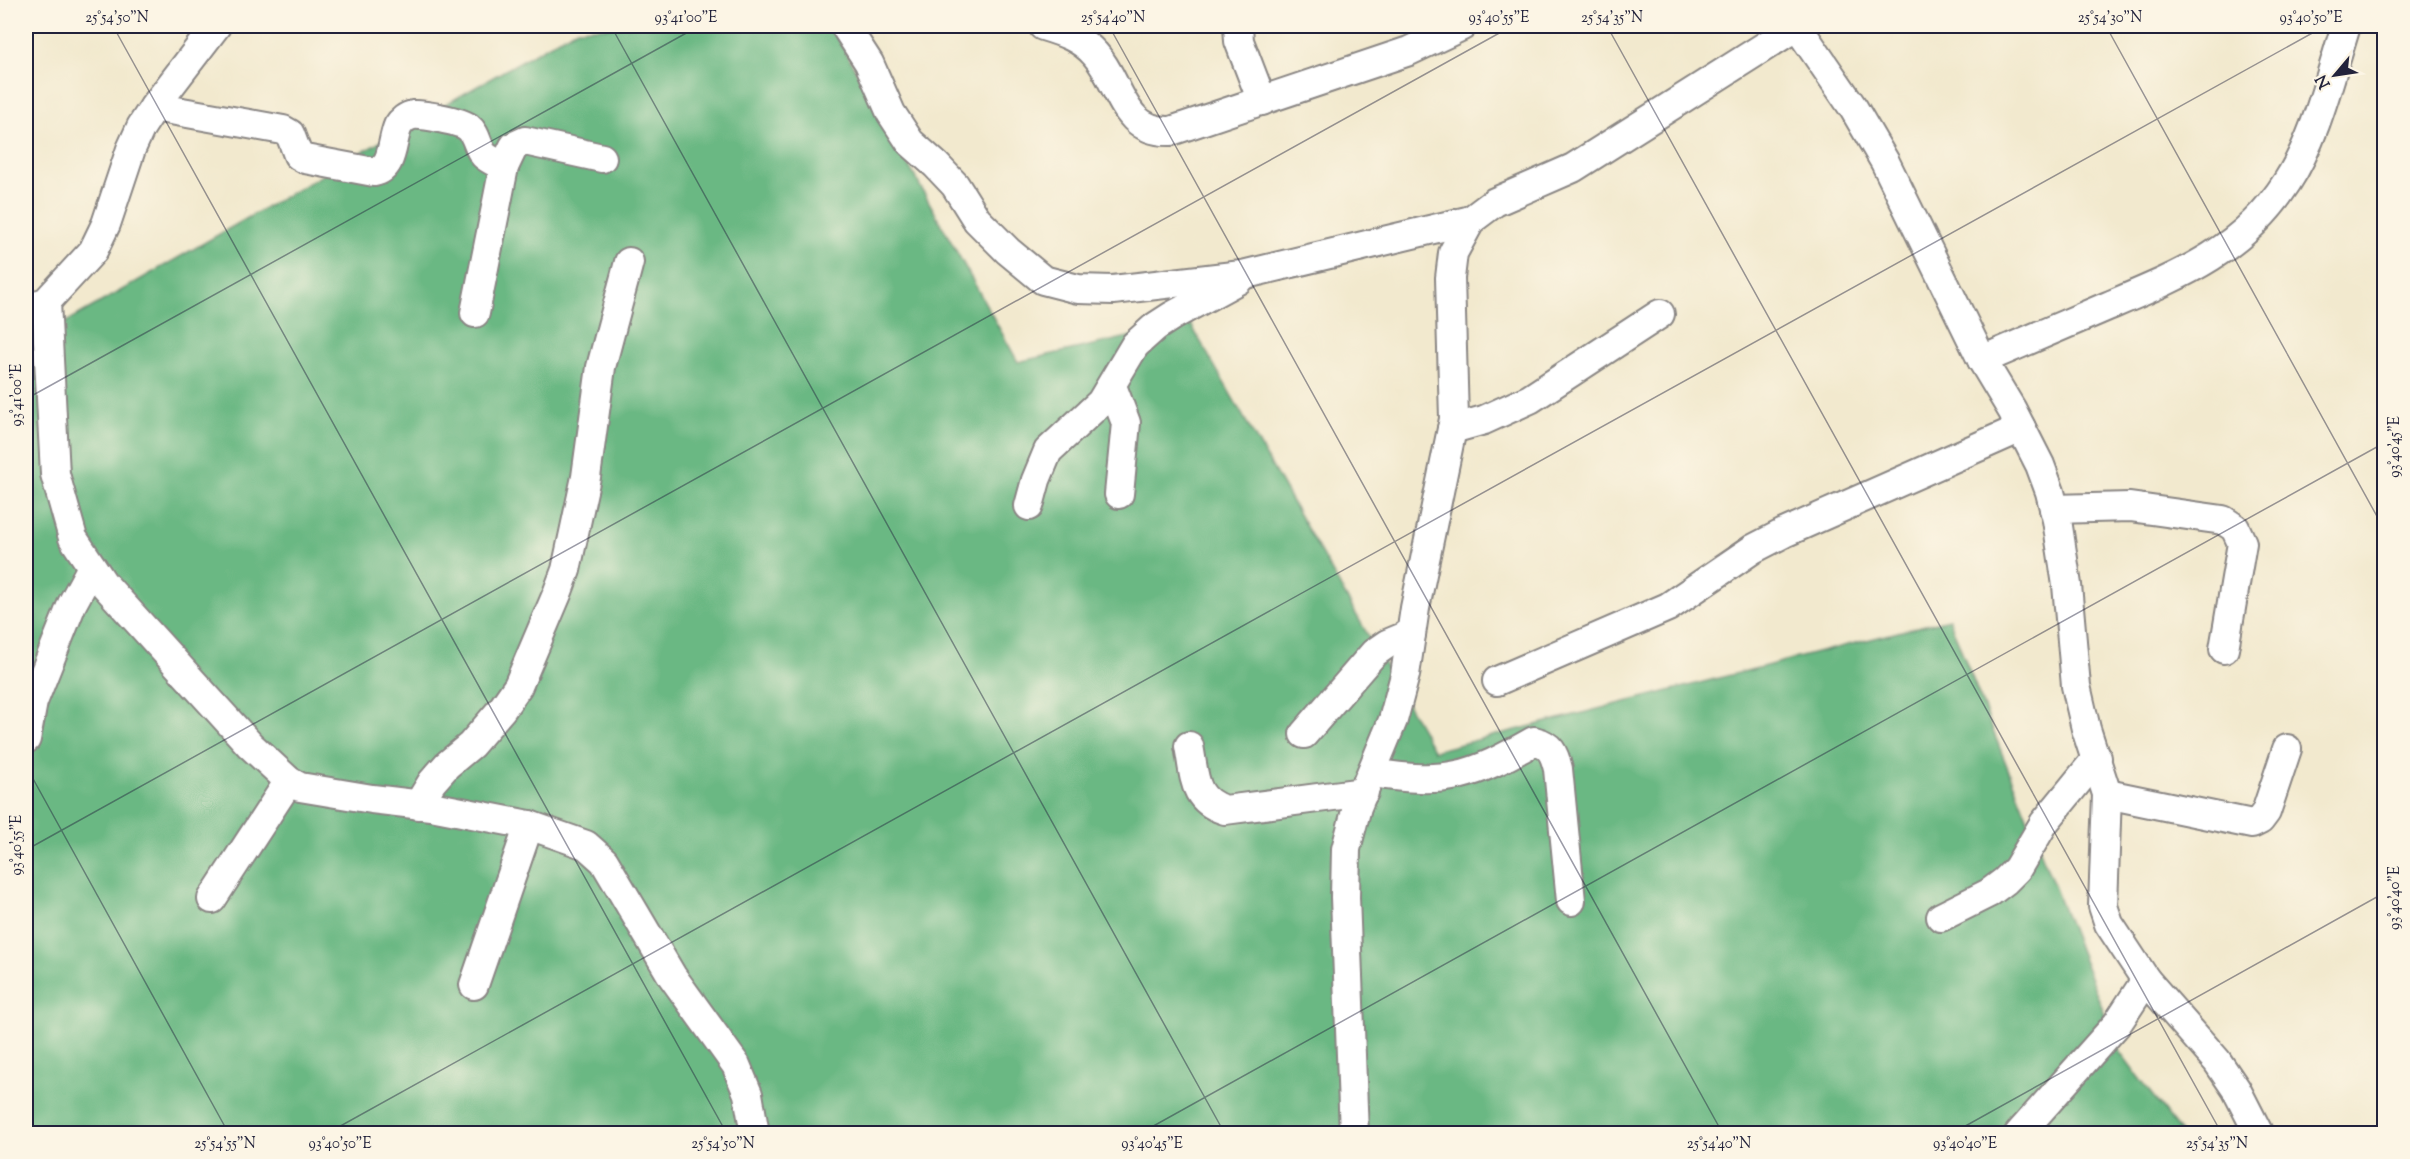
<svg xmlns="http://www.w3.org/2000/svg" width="2410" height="1159" font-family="'Sorts Mill Goudy',serif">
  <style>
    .forest { fill: #6bb883; stroke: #466d5f; stroke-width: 1.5 }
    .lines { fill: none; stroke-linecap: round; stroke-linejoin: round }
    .minor-casing { stroke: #8a8684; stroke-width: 32 }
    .minor { stroke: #fff; stroke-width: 28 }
    .ticks { fill: none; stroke: #22223b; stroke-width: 1.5; stroke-opacity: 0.45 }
    .neatline { fill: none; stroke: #22223b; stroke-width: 2 }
    .ticks-label { font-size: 15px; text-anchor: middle; fill: #22223b }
  </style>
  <rect width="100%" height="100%" fill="#fcf5e5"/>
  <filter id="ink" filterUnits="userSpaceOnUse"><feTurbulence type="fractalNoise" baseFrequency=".0167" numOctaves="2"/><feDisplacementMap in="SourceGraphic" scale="12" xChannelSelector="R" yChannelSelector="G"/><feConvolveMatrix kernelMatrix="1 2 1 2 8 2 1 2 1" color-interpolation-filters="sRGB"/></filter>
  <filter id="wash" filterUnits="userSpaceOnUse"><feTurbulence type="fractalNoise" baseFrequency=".008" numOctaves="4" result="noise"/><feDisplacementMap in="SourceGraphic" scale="24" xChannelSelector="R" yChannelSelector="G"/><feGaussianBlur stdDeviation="1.35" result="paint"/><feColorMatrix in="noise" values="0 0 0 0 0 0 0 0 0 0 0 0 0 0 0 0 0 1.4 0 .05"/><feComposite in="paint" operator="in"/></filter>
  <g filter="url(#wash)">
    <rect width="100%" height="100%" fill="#f2e9ce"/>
    <polygon class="forest" points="628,26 831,26 1018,362 1190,323 1434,751 1949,619 2120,1053 2181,1133 26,1133 26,345 577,29"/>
  </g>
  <g filter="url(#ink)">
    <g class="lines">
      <g class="minor-casing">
        <g id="minor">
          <polyline points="845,26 869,63 891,113 910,142 936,165 955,185 977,220 1008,251 1043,280 1078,289 1113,290 1242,275 1471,220"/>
          <path d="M 1043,26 C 1063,32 1081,38 1095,54 C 1121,82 1121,133 1171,131 L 1409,51 L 1462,26"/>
          <polyline points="1238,26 1239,41 1262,101"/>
          <polyline points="1797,26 1854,109 1885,162 1982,360 2012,410 2040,465 2050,492 2057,520 2067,585 2076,686 2086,729 2107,794 2103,906 2109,924 2146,980 2217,1061 2236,1089 2259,1134"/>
          <path d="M 154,107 L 283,130 L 290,134 L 298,155 L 305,159 L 374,172 C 394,168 391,142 398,126 C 401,121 407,116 413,115 C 422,114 460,121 468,127 C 477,134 477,147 484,155 C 489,160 498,163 504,167"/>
          <polyline points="46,302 55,474 73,538 103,583 250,745 289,781 300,787 372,799 431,806 529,825 586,845 604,861 672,976 736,1065 748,1094 755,1134"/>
          <polyline points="26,308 46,302 93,251 106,224 131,149 141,127 154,107 216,26"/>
          <polyline points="475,313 504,167 514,146 525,141 602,158"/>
          <path d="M 1982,360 C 2024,342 2066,324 2108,306 C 2179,276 2243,251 2287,182 C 2316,138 2330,76 2346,26"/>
          <polyline points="1112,386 1126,423 1119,494"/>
          <polyline points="1452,429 1484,420 1530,399 1660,314"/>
          <polyline points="1029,506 1036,480 1048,451 1101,402 1135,345 1155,327 1172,316 1238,280"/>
          <polyline points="2054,509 2130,507 2223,520 2235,528 2242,543 2224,649"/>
          <polyline points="1497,681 1668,607 1753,549 1784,533 2021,428"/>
          <polyline points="1304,734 1374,653 1387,644 1411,634"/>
          <polyline points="26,739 33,702 72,604 92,567"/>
          <path d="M 1189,746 C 1195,776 1192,800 1225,810 L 1364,792"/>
          <path d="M 1373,773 C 1446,785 1471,777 1534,741 C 1551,745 1554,753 1558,769 L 1571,901"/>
          <polyline points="2107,794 2252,824 2260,820 2266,812 2287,749"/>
          <polyline points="418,805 432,782 447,765 471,745 502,709 518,686 557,594 566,570 586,477 601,367 629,262"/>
          <polyline points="212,899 289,781"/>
          <polyline points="1941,917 1989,893 2005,881 2017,869 2044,823 2097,758"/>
          <polyline points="474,985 529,825"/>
          <polyline points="1354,1134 1345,897 1346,849 1357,807 1393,720 1405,675 1415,608 1454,419 1450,278 1453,253 1471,220 1495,202 1573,168 1797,26"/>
          <polyline points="2019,1134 2117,1024 2146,980"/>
        </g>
      </g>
      <use href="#minor" class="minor"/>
    </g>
  </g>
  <path class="ticks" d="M 113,26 L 727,1134M 611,26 L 1225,1134M 1109,26 L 1723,1134M 1607,26 L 2222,1134M 2106,26 L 2384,529M 26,399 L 699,26M 26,766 L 229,1134M 26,850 L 1512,26M 326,1134 L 2325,26M 1139,1134 L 2384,443M 1951,1134 L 2384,893"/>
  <rect width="2410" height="1159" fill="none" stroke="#fcf5e5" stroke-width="66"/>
  <g transform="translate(2335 75) rotate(241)" stroke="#fcf5e5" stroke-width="4.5" paint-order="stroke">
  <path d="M0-4.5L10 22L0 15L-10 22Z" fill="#22223b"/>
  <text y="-9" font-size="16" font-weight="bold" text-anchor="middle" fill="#22223b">N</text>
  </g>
  <rect x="33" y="33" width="2344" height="1093" class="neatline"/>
  <g class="ticks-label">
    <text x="117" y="22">25°54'50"N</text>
    <text x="686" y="22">93°41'00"E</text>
    <text x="1113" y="22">25°54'40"N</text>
    <text x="1499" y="22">93°40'55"E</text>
    <text x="1612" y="22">25°54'35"N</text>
    <text x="2110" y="22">25°54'30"N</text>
    <text x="2311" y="22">93°40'50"E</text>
    <text transform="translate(16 395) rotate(-90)" y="5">93°41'00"E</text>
    <text transform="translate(2394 447) rotate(-90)" y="5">93°40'45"E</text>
    <text transform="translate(16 845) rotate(-90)" y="5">93°40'55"E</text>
    <text transform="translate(2394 898) rotate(-90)" y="5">93°40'40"E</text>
    <text x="225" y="1148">25°54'55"N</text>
    <text x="340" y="1148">93°40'50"E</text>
    <text x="723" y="1148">25°54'50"N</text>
    <text x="1152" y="1148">93°40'45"E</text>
    <text x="1719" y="1148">25°54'40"N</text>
    <text x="1965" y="1148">93°40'40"E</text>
    <text x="2217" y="1148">25°54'35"N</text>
  </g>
</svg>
